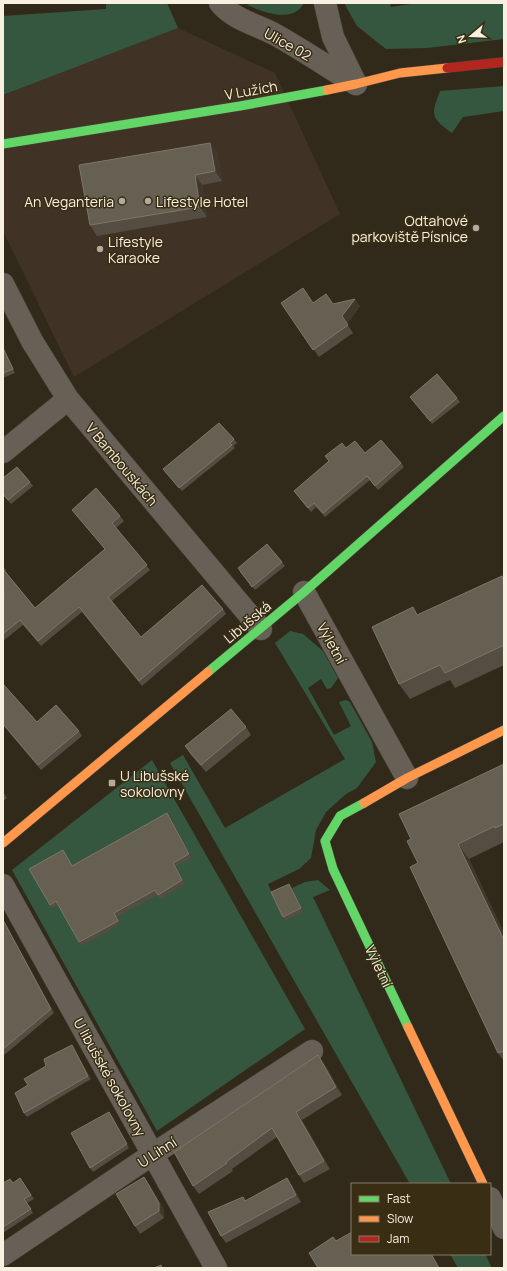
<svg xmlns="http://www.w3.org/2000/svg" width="507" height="1271" font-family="Manrope,sans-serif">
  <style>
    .commercial { fill: #413226 }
    .green { fill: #36573f }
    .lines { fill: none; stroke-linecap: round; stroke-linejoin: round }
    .street-casing { stroke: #4d473b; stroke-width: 23 }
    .fast-casing { stroke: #4d473b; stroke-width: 10 }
    .slow-casing { stroke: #4d473b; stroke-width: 10 }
    .jam-casing { stroke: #4d473b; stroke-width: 10 }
    .street { stroke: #666056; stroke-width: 22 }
    .fast { stroke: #63d668; stroke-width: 9 }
    .slow { stroke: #ff974d; stroke-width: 9 }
    .jam { stroke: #b3261e; stroke-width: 9 }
    .wall { fill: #544e42 }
    .shaded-wall { fill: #3f382b }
    .building { fill: #666053; stroke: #7d7669 }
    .poi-dot { fill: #b2ab9c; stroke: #392d13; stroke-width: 1.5 }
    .labels { text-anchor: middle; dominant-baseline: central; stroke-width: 3; stroke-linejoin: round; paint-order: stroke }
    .street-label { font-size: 14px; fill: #f8f1e1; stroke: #392d13 }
    .poi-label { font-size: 14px; fill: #f8f1e1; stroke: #392d13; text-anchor: start }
  </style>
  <rect width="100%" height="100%" fill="#312a1b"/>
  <polygon class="commercial" points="178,28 275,73 340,214 74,377 3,231 3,95"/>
  <g class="green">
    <polygon points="106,3 167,3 178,28 3,95 3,16 106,9"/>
    <path d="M 253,3 L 304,3 C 293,24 263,12 247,5 Z"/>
    <polygon points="344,3 390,3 391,7 417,3 504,3 504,39 427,48 386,49 357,26"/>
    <path d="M 504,86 L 504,111 L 463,117 L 452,133 C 430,117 431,115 440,91 Z"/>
    <polygon points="290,631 303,634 323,651 338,678 331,688 327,689 321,679 308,688 334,735 351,726 339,702 346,700 350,702 372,742 376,762 357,788 346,794 326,812 316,830 311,858 299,869 268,884 285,921 292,888 305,882 318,880 330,890 313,897 451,1184 410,1184 170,763 183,755 225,828 345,759 275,643"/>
    <polygon points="152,760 305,1029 157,1131 12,870"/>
    <polygon points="450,1254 485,1254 492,1268 458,1268"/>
  </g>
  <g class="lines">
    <g class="street-casing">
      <g id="street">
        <path d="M 220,3 C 234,20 258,25 276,35 C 303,50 329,68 356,84"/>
        <polyline points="325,3 333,37 356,84"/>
        <polyline points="3,284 32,341 68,399 261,629"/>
        <polyline points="3,452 68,399"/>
        <polyline points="304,592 407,778"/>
        <polyline points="3,885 216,1268"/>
        <polyline points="490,1198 504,1228"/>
        <polyline points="3,1255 153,1154 312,1051"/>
      </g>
    </g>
    <g class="fast-casing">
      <g id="fast">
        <polyline points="3,144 240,106 327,90"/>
        <polyline points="208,672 304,592 504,416"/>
        <polyline points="364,803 340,816 325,841 333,869 408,1027"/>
      </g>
    </g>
    <g class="slow-casing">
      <g id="slow">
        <polyline points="327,90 356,84 400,73 447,68"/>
        <polyline points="364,803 407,778 504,730"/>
        <polyline points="3,843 208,672"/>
        <polyline points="408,1027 483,1184"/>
      </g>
    </g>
    <g class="jam-casing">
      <polyline id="jam" points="447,68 504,62"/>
    </g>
    <use href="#street" class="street"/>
    <use href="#fast" class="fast"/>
    <use href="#slow" class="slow"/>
    <use href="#jam" class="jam"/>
  </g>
  <g class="wall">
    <polygon points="210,143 217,153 222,181 202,185 207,217 97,236 90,225"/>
    <polygon points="281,303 313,303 360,306 347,324 353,333 319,357"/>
    <polygon points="3,346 15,373 3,378"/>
    <polygon points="410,397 457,398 460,402 432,424"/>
    <polygon points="234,439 237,443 233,446 235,448 182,491 163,469"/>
    <polygon points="346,448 401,463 404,467 378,490 370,480 325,517 316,507 311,512 294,491"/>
    <polygon points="3,478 30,482 33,486 11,504 3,495"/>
    <polygon points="72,510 120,516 124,521 116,528 150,570 112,601 141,637 223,609 226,614 142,686 82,612 41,646 23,625 3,641 3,566 6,570 5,571 35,608 105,549"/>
    <polygon points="282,562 285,566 255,590 240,572"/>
    <polygon points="504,579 504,665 455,688 450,680 410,699 399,684 419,615"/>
    <polygon points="3,684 37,722 79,731 82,736 41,770 3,725"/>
    <polygon points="246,727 251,735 206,772 190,754 185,746"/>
    <polygon points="504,764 504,842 469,859 504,933 504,1061 498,1053 418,863"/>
    <polygon points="3,792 7,798 3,801"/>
    <polygon points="167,813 170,817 192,858 175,867 185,884 160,899 157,895 117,917 120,924 82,946 58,905 52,909 50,905 63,850 72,865"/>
    <polygon points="292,888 303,912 285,921 283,917"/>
    <polygon points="3,919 54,1013 3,1056"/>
    <polygon points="74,1049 91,1079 27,1117 24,1113 28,1085 46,1066"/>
    <polygon points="324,1063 342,1095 302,1120 330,1169 304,1183 299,1175 277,1137 232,1169 233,1171 199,1194 193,1186"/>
    <polygon points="112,1116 129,1148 93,1172 90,1168"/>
    <polygon points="23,1182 34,1199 27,1203 33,1213 3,1233 3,1183"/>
    <polygon points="149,1184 164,1210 164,1218 140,1234 135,1226"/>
    <polygon points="292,1185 301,1202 226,1243 221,1236 243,1197 246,1201"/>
  </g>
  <g class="shaded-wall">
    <polygon points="210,143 217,153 222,181 215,171"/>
    <polygon points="195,175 202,185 207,217 200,207"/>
    <polygon points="355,299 360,306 347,324 342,316"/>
    <polygon points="3,346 4,348 15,373 13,369 3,348"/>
    <polygon points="167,813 170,817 192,858 189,854"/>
    <polygon points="458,844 469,859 504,933 504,940"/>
    <polygon points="289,884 292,888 303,912"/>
    <polygon points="3,919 54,1013 51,1009 3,920"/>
    <polygon points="72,1045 74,1049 91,1079 88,1076"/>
    <polygon points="318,1055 324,1063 342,1095 336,1087"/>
    <polygon points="109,1112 112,1116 129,1148 127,1144"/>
    <polygon points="296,1112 302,1120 330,1169 324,1161"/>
    <polygon points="144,1177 149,1184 164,1210 164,1218 159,1211"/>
    <polygon points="287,1178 292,1185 301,1202 296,1195"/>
    <polygon points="431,1254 432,1254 440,1268 439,1268"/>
  </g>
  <g class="building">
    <polygon points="210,143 215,171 195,175 200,207 90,225 79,165"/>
    <polygon points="303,288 313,303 326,294 333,304 355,299 342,316 348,325 313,350 281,303"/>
    <polygon points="3,348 13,369 3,373"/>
    <polygon points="437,374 457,398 430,421 410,397"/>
    <polygon points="219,423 234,439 230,443 232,445 179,488 163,469"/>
    <polygon points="381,440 401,463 375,486 367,476 323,513 314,503 308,508 294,491 329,461 325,456 342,443 346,448 355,441 365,453"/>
    <polygon points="17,467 30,482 8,500 3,494 3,478"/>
    <polygon points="96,488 120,516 112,523 147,565 108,597 141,637 202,585 223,609 139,681 79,607 38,641 20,620 3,634 3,600 4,599 3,569 35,608 105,549 72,510"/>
    <polygon points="267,544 282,562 252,587 238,568"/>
    <polygon points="502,576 504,582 504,645 445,673 440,665 399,684 372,627 413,607 417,615"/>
    <polygon points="3,684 37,722 56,705 79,731 38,765 3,724"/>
    <polygon points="231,709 246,727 201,765 185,746"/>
    <polygon points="504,764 504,824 495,828 495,826 458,844 504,940 504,1051 498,1053 410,867 418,863 407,841 411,839 399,814"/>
    <polygon points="167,813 189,854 173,863 182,880 158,895 155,890 114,913 118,921 79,942 56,901 50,905 29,869 63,850 72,866"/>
    <polygon points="289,884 301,908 283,917 271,892"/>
    <polygon points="3,920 51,1009 3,1049"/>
    <polygon points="72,1045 88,1076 24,1113 15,1093 28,1085 24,1079 46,1066 44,1059"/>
    <polygon points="318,1055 336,1087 296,1112 324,1161 299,1175 272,1128 226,1162 227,1163 193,1186 174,1152"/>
    <polygon points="109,1112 127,1144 90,1168 71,1133"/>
    <polygon points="144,1177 159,1203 159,1211 135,1226 116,1194"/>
    <polygon points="20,1178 31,1195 24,1199 31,1209 3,1227 3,1183 10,1179 13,1183"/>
    <polygon points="287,1178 296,1195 221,1236 208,1212 243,1197 245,1201"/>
    <polygon points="352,1232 352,1254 431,1254 439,1268 318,1268 309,1253 333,1237 336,1241"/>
    <polygon points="161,1265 162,1268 154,1268"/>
  </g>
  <g class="poi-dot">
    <circle cx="122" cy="201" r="4"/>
    <circle cx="148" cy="201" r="4"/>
    <circle cx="476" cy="228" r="4"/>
    <circle cx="100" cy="249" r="4"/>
    <rect x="108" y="779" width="8" height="8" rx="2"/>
  </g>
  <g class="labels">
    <g class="street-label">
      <text transform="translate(288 44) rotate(29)">Ulice 02</text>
      <text transform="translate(251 90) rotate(-10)">V Lužích</text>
      <text transform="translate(122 464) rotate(50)">V Bambouskách</text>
      <text transform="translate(247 622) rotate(-40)">Libušská</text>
      <text transform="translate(332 643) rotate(61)">Výletní</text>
      <text transform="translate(379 966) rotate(65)">Výletní</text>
      <text transform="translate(110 1077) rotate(61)">U libušské sokolovny</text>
      <text transform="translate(157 1152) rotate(-33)">U Líhní</text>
    </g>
    <g class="poi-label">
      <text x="114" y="201" text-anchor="end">An Veganteria</text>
      <text x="156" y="201">Lifestyle Hotel</text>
      <text x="468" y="220" text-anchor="end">Odtahové<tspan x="468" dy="16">parkoviště Písnice</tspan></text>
      <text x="108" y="241">Lifestyle<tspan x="108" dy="16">Karaoke</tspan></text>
      <text x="120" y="775">U Libušské<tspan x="120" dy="16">sokolovny</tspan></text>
    </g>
  </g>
  <rect width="507" height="1271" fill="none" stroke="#f8f1e1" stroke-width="8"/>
  <rect x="351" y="1183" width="140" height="72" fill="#392d13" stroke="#857b65"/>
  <rect x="359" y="1196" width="20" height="6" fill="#63d668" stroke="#857b65"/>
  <text x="387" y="1203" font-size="12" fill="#f8f1e1">Fast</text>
  <rect x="359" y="1216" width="20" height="6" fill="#ff974d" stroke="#857b65"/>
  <text x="387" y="1223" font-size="12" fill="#f8f1e1">Slow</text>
  <rect x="359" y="1236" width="20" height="6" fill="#b3261e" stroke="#857b65"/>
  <text x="387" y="1243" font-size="12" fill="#f8f1e1">Jam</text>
  <g transform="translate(471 36) rotate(251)" stroke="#392d13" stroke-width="3" paint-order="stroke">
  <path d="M0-3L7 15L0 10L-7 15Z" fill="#f8f1e1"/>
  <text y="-6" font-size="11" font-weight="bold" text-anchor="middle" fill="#f8f1e1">N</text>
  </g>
</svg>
